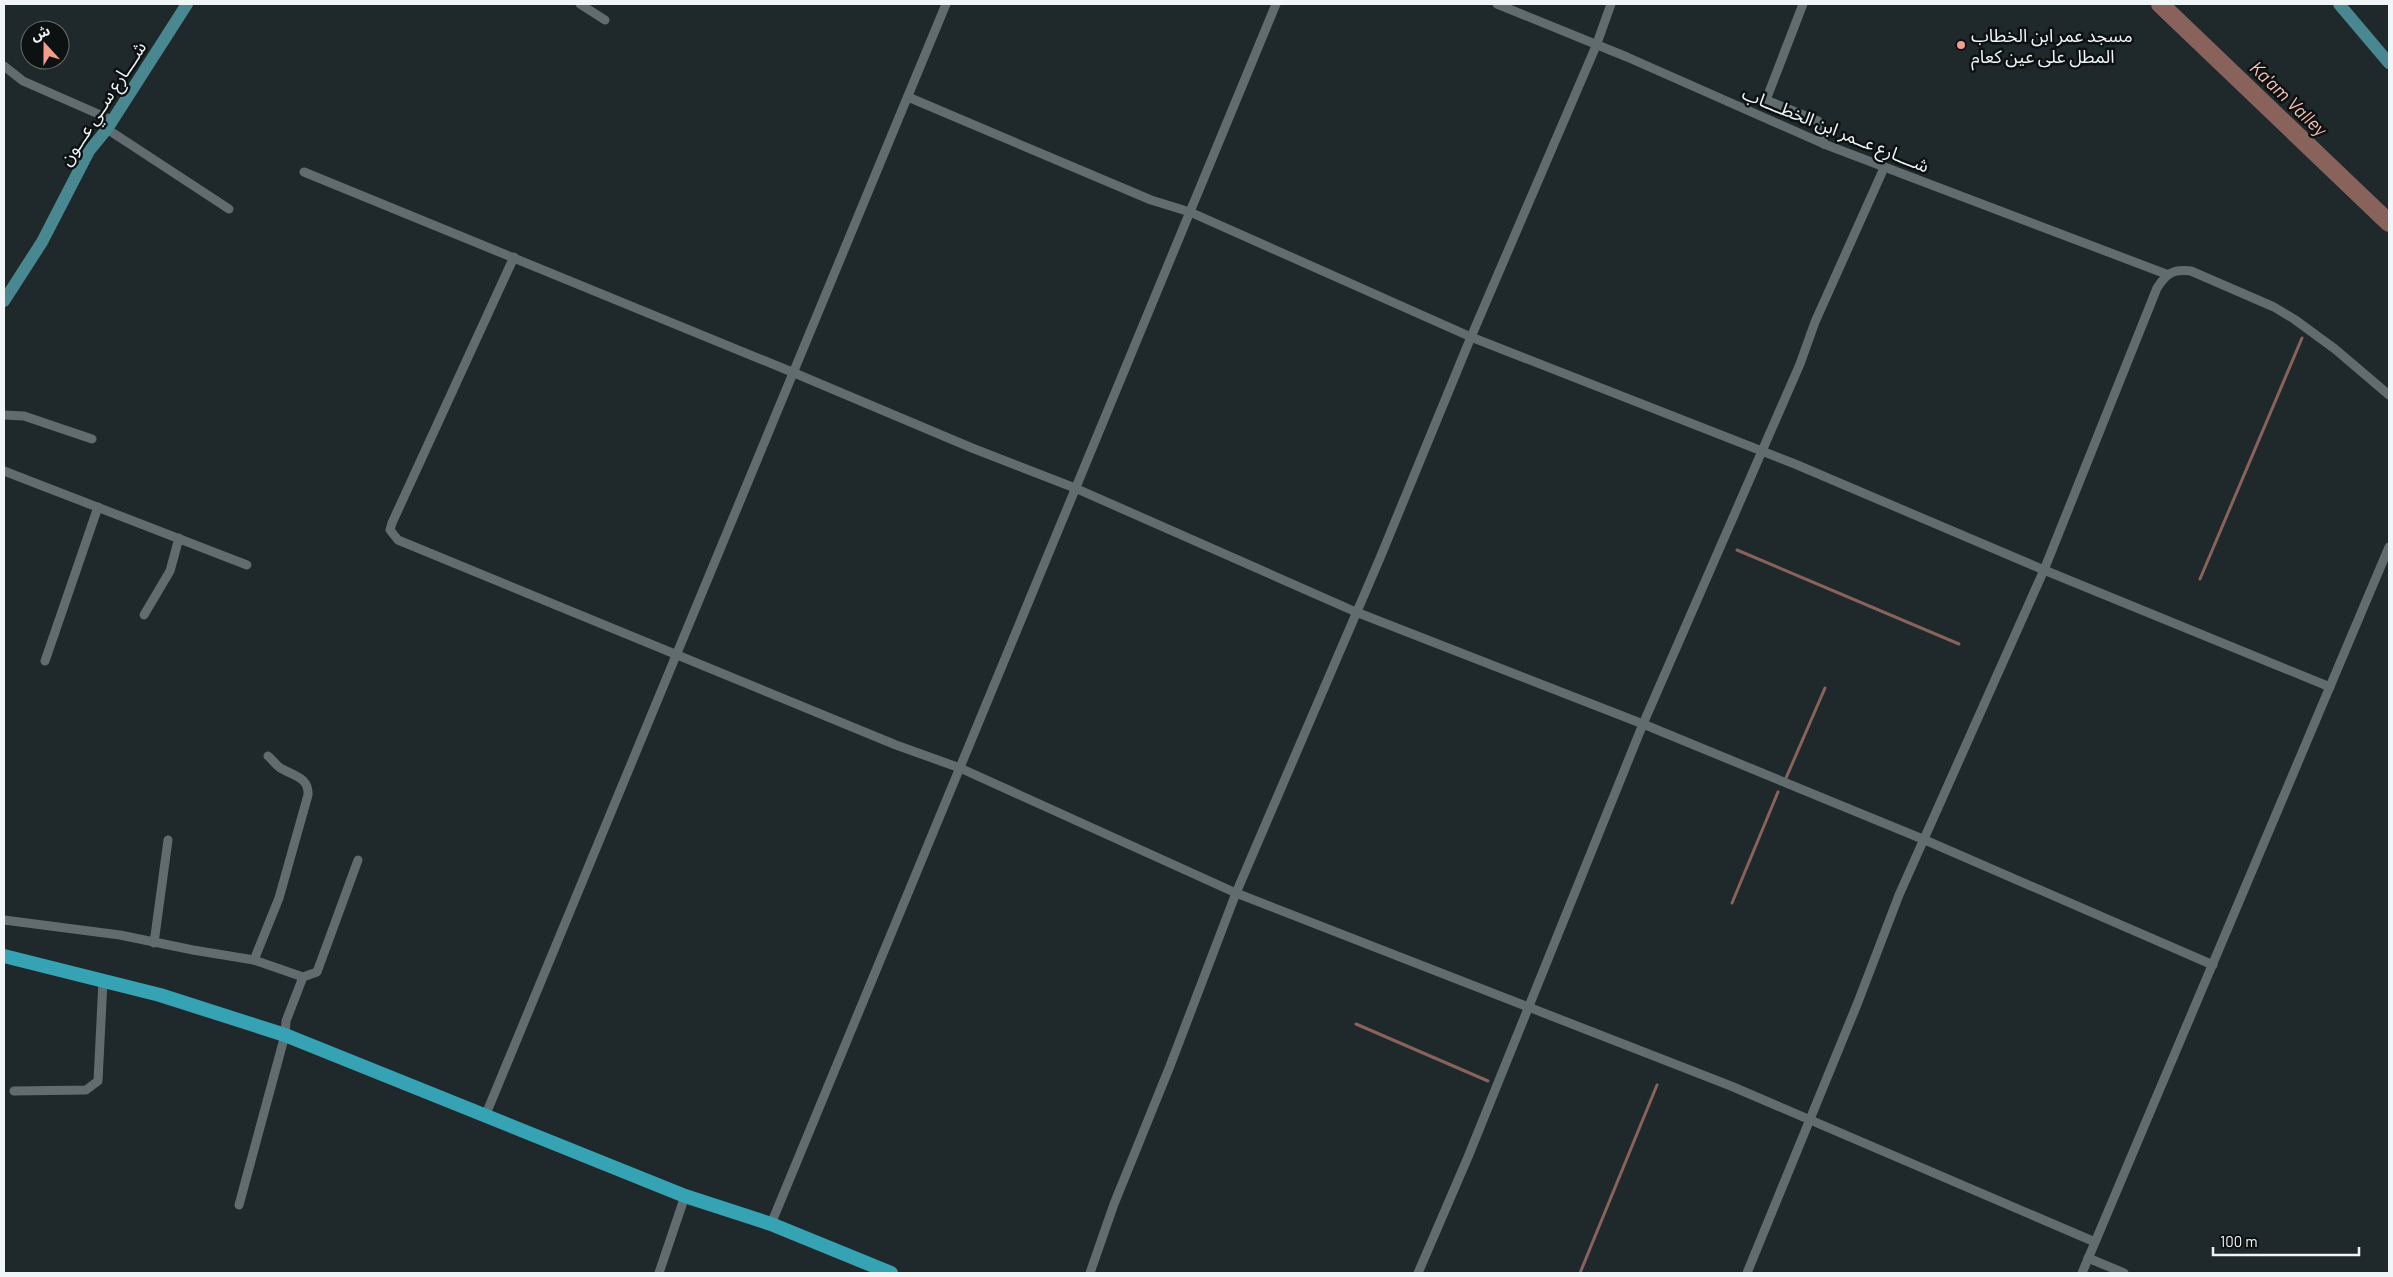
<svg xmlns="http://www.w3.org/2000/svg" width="2393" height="1277" font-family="Barlow,'Noto Sans Arabic',sans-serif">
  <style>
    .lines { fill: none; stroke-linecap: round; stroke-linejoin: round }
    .stream { stroke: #89635b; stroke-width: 3 }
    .river { stroke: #89635b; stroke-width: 18 }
    .street { stroke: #606c6e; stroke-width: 9 }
    .secondary { stroke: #4a8891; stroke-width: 12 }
    .primary { stroke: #35a3b4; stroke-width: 14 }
    .poi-dot { fill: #f49d8c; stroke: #0d1112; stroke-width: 2 }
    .labels { text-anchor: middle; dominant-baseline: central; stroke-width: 5; stroke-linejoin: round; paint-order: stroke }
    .poi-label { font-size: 18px; fill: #f0f6f8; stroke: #0d1112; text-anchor: start }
    .street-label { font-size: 18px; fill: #f0f6f8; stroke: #0d1112 }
    .water-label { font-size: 19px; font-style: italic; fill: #fac3b7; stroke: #0d1112 }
  </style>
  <rect width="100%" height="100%" fill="#1f292c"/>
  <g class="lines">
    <g class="stream">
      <polyline points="1737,550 1959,644"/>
      <polyline points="2200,579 2302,338"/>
      <polyline points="1786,778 1825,688"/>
      <polyline points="1732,903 1778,792"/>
      <polyline points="1356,1024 1488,1081"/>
      <polyline points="1580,1273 1657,1085"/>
    </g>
    <polyline class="river" points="2160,4 2389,223"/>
    <g class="street">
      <polyline points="580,4 605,20"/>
      <polyline points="1497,4 1627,57 1824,144 2166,274"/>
      <polyline points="1803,4 1766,100 1818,121 1824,144"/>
      <polyline points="4,66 23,81 112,120"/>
      <polyline points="908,97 1151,200 1190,212 1471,337 1795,464 2044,570 2330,687"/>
      <polyline points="107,129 229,209"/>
      <polyline points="304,172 792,372 972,448 1075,488 1356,612 1643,724 1925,840 2213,965"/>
      <polyline points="514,257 392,523 390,530 398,540 896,745 960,768 1236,893 1731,1086 2095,1242"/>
      <polyline points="4,415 24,416 92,439"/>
      <polyline points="4,471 247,565"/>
      <polyline points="144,615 170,571 179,538"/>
      <polyline points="45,661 98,507"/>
      <polyline points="4,920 120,935 193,950 254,960 303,977 286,1021 285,1035 239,1205"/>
      <polyline points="154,943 168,840"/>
      <path d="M 254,960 L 279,898 L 308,795 C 309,776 292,776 279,767 C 275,764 272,759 268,756"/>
      <polyline points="303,977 317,972 358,860"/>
      <polyline points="14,1091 86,1090 98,1081 103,981"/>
      <polyline points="486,1114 946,4"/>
      <polyline points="771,1224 1276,4"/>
      <polyline points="2088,1258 2124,1273"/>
      <polyline points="659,1273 685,1196"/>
      <polyline points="1090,1273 1114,1204 1170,1066 1236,893 1380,558 1471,337 1596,46 1611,4"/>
      <polyline points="1418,1273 1468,1157 1643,724 1800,364 1815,322 1884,168"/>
      <path d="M 1747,1273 L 1858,1002 L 1899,895 L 2044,570 L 2157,288 C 2166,274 2172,269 2191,271 L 2274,307 L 2294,319 L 2335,349 L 2389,395"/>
      <polyline points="2082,1273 2389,547"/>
    </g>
    <g class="secondary">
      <polyline points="2339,4 2389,63"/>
      <polyline points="4,301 42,242 89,151 107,129 187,4"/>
    </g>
    <polyline class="primary" points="4,956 160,995 285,1035 685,1196 771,1224 891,1273"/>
  </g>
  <circle class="poi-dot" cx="1961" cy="45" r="5"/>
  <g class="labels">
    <g class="poi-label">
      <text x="1971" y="35">مسجد عمر ابن الخطاب<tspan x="1971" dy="21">المطل على عين كعام</tspan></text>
    </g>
    <g class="street-label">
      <text transform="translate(102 103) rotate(-57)">شــــارع ســي عـــون</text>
      <text transform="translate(1836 129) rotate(22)">شــــارع عــمر ابن الخطــــاب</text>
    </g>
    <g class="water-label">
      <text transform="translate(2289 98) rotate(44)">Ka'am Valley</text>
    </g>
  </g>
  <rect width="2393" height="1277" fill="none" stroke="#f0f6f8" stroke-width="10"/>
  <g transform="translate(45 45) rotate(339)"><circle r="24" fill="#0d1112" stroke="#686d6e"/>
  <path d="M0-4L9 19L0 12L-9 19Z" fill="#f49d8c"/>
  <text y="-8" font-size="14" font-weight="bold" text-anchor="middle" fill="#f0f6f8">ش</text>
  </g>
  <path d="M2213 1247v8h146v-8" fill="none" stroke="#f0f6f8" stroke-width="2.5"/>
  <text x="2220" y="1247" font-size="15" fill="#f0f6f8" stroke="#0d1112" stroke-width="4" paint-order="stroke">100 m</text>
</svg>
